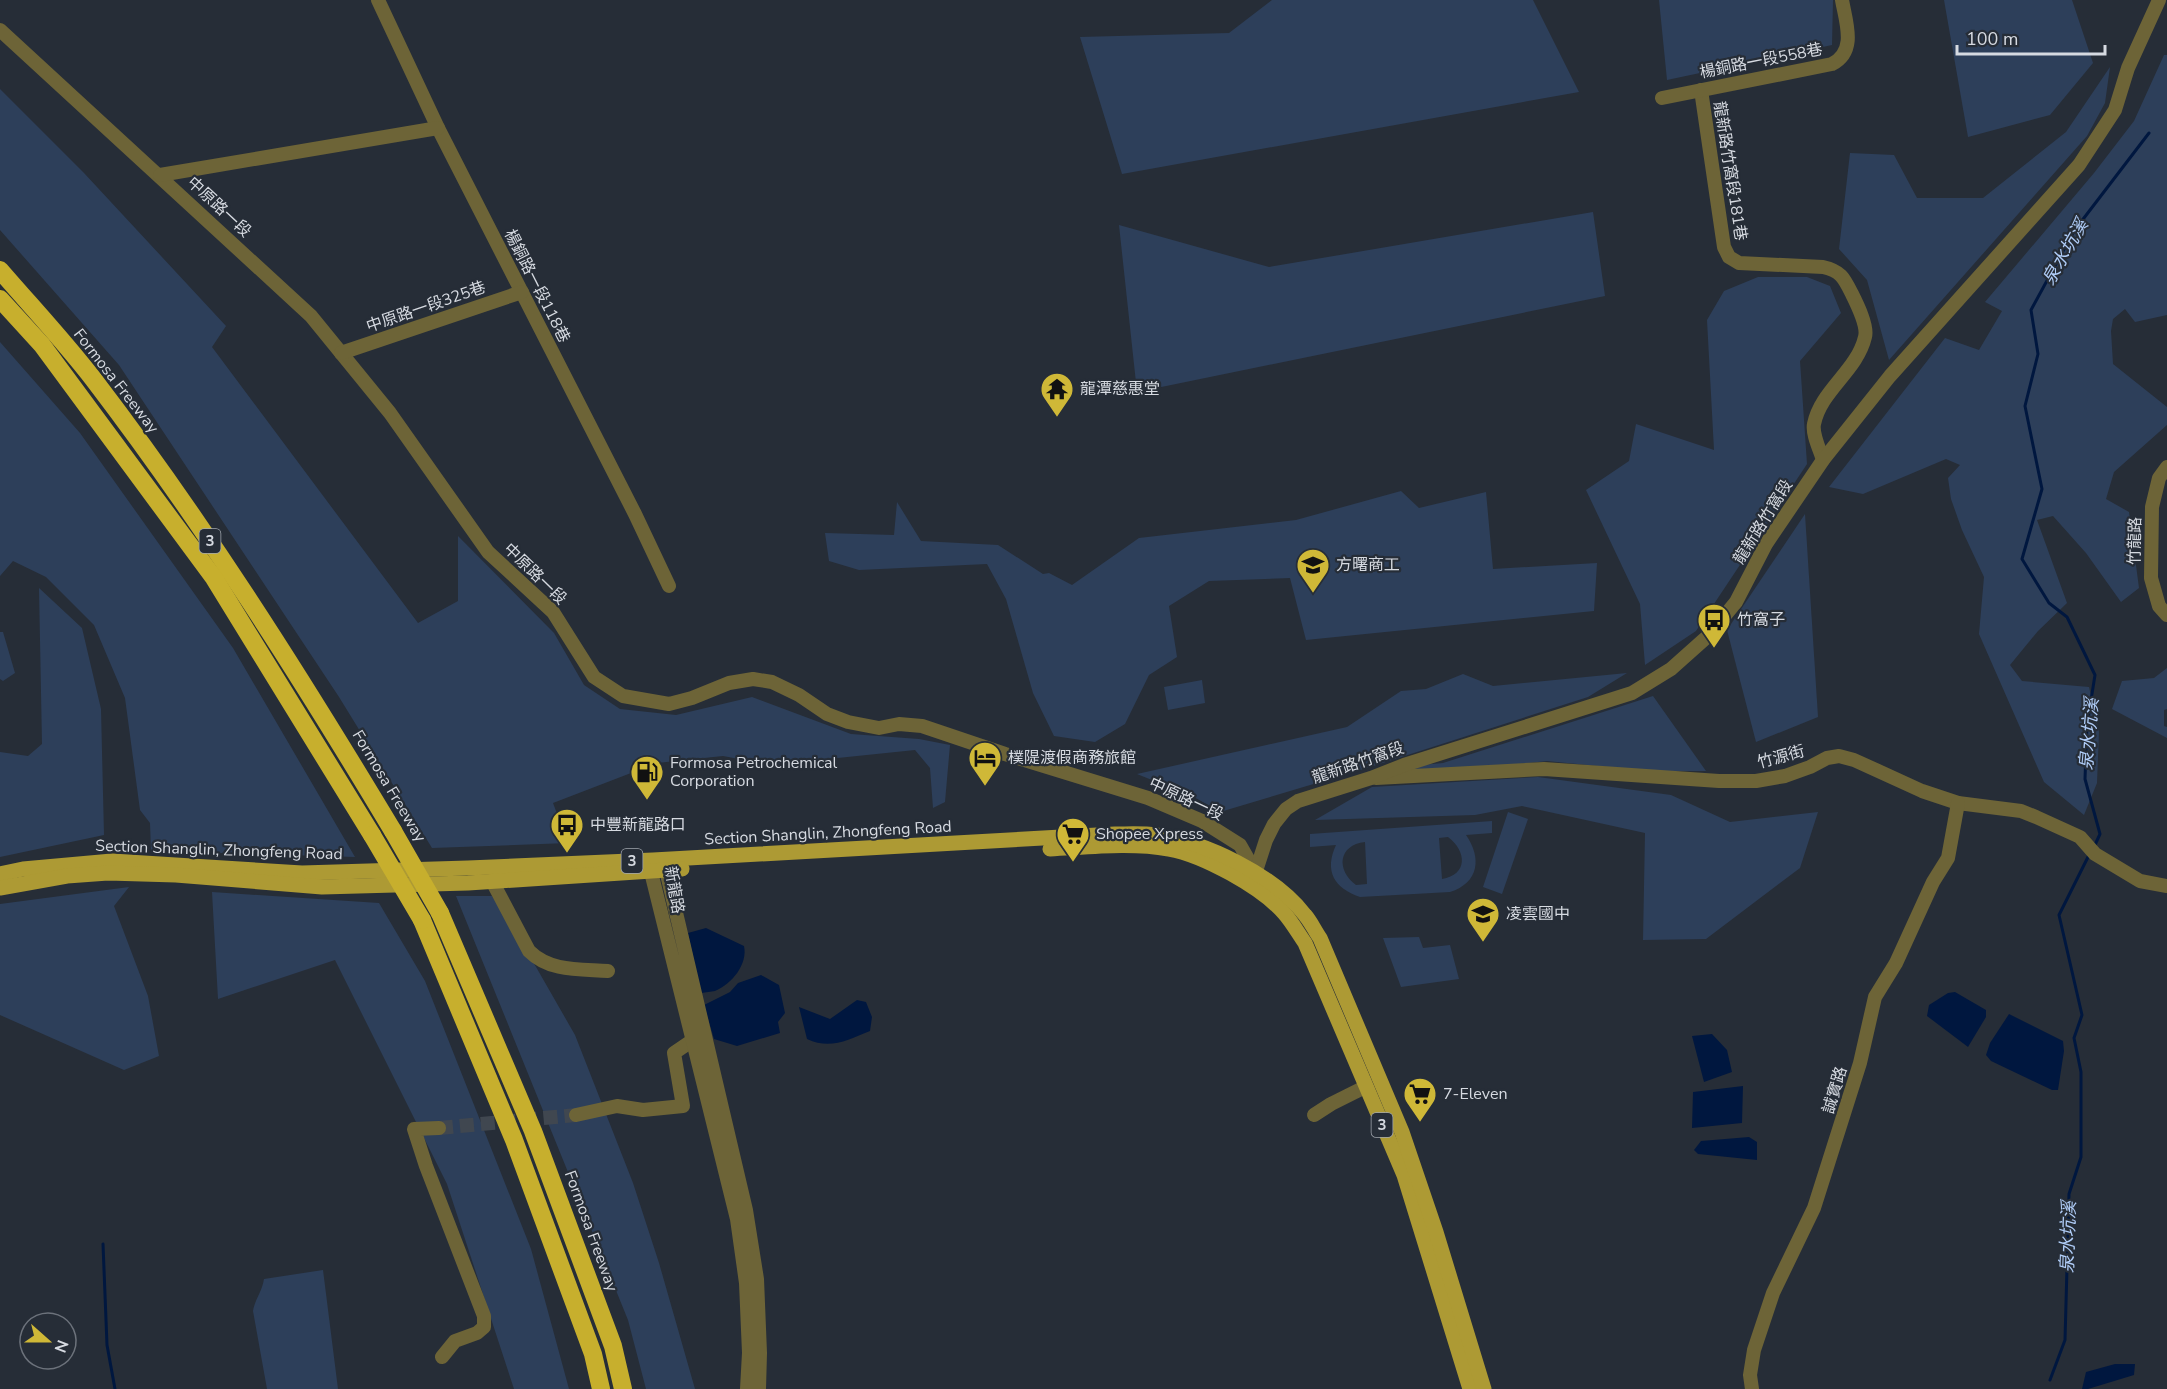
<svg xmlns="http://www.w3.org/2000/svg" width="2167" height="1389" font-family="'Nunito Sans','Noto Sans TC',sans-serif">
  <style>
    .green { fill: #2d3f5a; fill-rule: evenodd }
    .water { fill: #00173f }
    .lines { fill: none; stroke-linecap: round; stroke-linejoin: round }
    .stream { stroke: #00173f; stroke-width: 3 }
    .minor-tunnel { stroke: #404750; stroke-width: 14; stroke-dasharray: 14 7; stroke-linecap: butt }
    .minor { stroke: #6d6437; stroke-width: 14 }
    .major { stroke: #ad9a34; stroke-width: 15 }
    .highway { stroke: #c7af2d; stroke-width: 18 }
    .highway-bridge { stroke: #c7af2d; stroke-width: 18 }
    .labels { text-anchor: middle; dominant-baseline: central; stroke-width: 4.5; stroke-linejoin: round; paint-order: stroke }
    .shield { fill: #262d37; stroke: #a1a6ae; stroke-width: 1.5 }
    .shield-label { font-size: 15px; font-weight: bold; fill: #d6dae1 }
    .street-label { font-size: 16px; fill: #d6dae1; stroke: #262d37 }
    .poi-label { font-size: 16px; fill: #d6dae1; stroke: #262d37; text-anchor: start }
    .water-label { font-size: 18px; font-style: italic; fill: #b0cdf8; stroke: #262d37 }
  </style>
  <rect width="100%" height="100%" fill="#262d37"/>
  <g class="green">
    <polygon points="1272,0 1533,0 1579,92 1122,174 1080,37 1229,33"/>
    <polygon points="1659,0 1833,0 1832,45 1667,80"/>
    <polygon points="1944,0 2072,0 2093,63 2050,115 1968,137"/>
    <polygon points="2164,55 2167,55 2167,315 2135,322 2125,309 2113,319 2111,331 2113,364 2167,407 2167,425 2114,472 2106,499 2129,512 2139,588 2121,602 2086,553 2053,516 2037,520 2067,603 2038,631 2010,665 2022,681 2089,687 2099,732 2097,783 2084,815 2044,782 1979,634 1984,577 1962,530 1951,499 1948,478 1960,465 1946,459 1863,494 1829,487 1945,338 1979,350 2002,311 1985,302 2094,173 2134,121"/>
    <polygon points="2110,67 2105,103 2087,136 1889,360 1867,280 1839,249 1850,153 1894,155 1917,198 1983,198 2066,132"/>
    <polygon points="0,89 84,173 226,326 212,347 418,623 458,601 458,536 554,633 584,685 620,709 676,715 752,697 851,734 919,739 950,745 945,802 933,808 930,768 915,750 770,765 723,756 657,763 553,803 568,843 432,848 339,697 119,365 0,230"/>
    <polygon points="1593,212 1605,296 1137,392 1119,225 1269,267"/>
    <polygon points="1758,277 1807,277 1830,286 1841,313 1800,361 1807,464 1696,631 1645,665 1640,604 1586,490 1629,461 1636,424 1714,450 1707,320 1724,291"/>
    <polygon points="0,342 80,433 233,648 355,857 151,851 150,823 140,810 125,698 94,625 46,577 13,561 0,576"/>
    <polygon points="1401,491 1419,508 1486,492 1493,569 1597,563 1594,611 1306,640 1290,578 1209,581 1169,606 1177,657 1149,675 1125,724 1095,742 1054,736 1033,693 1006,599 987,564 859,570 829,561 825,533 894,535 897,502 921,541 998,545 1043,574 1049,573 1072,585 1139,538 1296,520"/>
    <polygon points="1805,514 1818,717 1756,742 1727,630"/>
    <polygon points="39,588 82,628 101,709 104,835 0,857 0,752 28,756 42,744"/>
    <polygon points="0,632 3,632 15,673 3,681 0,679"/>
    <polygon points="2167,668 2167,709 2164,710 2164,726 2167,727 2167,738 2112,709 2122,681 2154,678"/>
    <polygon points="1627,673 1588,697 1367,768 1220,812 1194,797 1137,774 1347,727 1401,691 1426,689 1463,674 1493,686"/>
    <polygon points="1202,680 1205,703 1168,710 1164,687"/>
    <polygon points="1653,696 1706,771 1648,771 1547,761 1410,776 1410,766 1443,763"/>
    <polygon points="1538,777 1671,795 1730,822 1818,812 1800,868 1706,939 1643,940 1645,833 1522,806 1475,815 1315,820 1372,787"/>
    <polygon points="1508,812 1528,819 1502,894 1483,887"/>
    <path d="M 1492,821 L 1492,833 L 1466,835 C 1482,858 1479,883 1450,892 L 1360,897 C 1334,888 1324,871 1336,845 L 1310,847 L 1310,834 ZM 1448,837 C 1467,851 1468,875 1442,879 L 1439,838 ZM 1365,842 L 1367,884 L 1356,885 C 1336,870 1338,845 1365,842 Z"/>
    <polygon points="129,887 114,906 148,996 159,1056 124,1070 0,1015 0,904"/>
    <polygon points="212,892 379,903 425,981 531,1249 569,1389 514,1389 447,1184 335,960 218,999"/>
    <polygon points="456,896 492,896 520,939 575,1035 633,1183 659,1263 695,1389 646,1389 628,1320"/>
    <polygon points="1419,937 1423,948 1450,945 1459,979 1401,987 1383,938"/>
    <path d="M 323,1270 L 338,1389 L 267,1389 L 253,1311 C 255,1299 262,1292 264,1279 Z"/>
  </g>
  <g class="water">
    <path d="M 706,928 L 744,946 C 748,964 732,984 715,991 C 711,992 706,992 701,993 L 688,933 Z"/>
    <polygon points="761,975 779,985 785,1013 778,1022 780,1033 737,1046 714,1039 704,1005 730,992 738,983"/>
    <polygon points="1955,992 1986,1010 1986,1017 1968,1047 1927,1016 1929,1005 1948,993"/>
    <path d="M 857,1000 L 866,1002 L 872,1017 L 870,1031 C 848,1040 830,1050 807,1039 L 799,1007 L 830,1019 Z"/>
    <polygon points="2009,1014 2063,1041 2064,1051 2058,1090 2052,1090 1991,1061 1986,1055 1990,1043"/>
    <polygon points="1712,1034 1727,1050 1732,1072 1704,1082 1692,1036"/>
    <polygon points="1743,1086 1742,1123 1692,1128 1693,1092"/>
    <polygon points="1749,1137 1757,1142 1757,1160 1698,1154 1694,1150 1701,1141"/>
    <polygon points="2115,1364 2135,1364 2134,1375 2088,1389 2082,1389 2086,1372"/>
  </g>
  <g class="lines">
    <g class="stream">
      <polyline points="2094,847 2100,834 2085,779 2087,725 2095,675 2067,617 2049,603 2022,559 2042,489 2025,406 2038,354 2031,310 2074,231 2149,133"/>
      <polyline points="103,1244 107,1345 115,1389"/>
      <polyline points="2050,1380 2065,1340 2069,1194 2081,1157 2081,1072 2074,1038 2082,1015 2059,915 2089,855"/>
    </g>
    <polyline class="minor-tunnel" points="439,1128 576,1115"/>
    <g class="minor">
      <polyline points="378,0 438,128 635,514 669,586"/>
      <polyline points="0,30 311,316 390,413 488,552 553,612 594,677 623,696 669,704 692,698 729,683 753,679 772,682 799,695 827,714 848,722 879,728 899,724 922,726 1005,754 1148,798 1202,821 1240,845 1256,873"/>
      <path d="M 1701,90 L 1724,247 L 1729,257 L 1739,263 L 1823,267 C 1841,271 1844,278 1852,294 C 1857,304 1868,326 1865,337 C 1857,371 1821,390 1814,424 C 1812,434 1820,450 1823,460"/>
      <path d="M 1662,98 L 1832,64 C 1857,51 1846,23 1842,0"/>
      <polyline points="160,175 438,128"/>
      <polyline points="341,353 522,292"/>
      <polyline points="2167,467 2159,478 2152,507 2151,578 2159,606 2167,615"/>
      <polyline points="1376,778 1544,769 1719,781 1756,781 1785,776 1810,767 1827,758 1839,756 1854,760 1922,791 1958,803 2021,811 2036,817 2080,837 2095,854 2140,881 2167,886"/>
      <polyline points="1254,877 1266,840 1274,824 1286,809 1298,801 1371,778 1404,765 1632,693 1671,669 1708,636 1736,602 1766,544 1823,460 1890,376 2079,165 2115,110 2128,68 2159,0"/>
      <path d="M 492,881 L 529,951 C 550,972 580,969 608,971"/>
      <polyline points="576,1115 617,1106 643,1110 683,1106 674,1053 693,1040"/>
      <polyline points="1314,1115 1331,1104 1365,1087"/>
      <polyline points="439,1128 414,1129 426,1166 484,1316 484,1327 477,1333 455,1341 442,1357"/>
      <polyline points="747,1389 749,1353 746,1283 737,1219 651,872 653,860 666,870 746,1210 757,1279 760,1353 759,1389"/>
      <polyline points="1752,1389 1750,1375 1754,1350 1773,1293 1814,1208 1860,1063 1875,997 1896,963 1933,882 1948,858 1958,803"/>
    </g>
    <g class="major">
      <path d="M 1050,849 C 1089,847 1131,842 1169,849 C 1203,855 1261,887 1284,913 C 1292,922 1298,933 1305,943 L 1404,1175 L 1470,1389"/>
      <path d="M 0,874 L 23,869 L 112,861 L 302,873 L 468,868 L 653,860 L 1115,834 C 1128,834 1143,833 1156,835 C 1206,842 1274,875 1305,915 C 1311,922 1315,931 1320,938 L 1402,1132 L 1436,1232 L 1484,1389"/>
      <polyline points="0,888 67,876 108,873 176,875 322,887 468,883 682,869"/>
    </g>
    <g class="highway">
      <path d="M 0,270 C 31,306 65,342 94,380 C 204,524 300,676 393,831"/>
      <polyline points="0,299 42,345 214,578 372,835"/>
      <polyline points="440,913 533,1131 613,1346 623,1389"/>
      <polyline points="422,920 514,1140 593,1354 601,1389"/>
    </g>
    <g class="highway-bridge">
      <polyline points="393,831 440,913"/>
      <polyline points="372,835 422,920"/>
    </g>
  </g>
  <defs>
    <g id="temple-pin" transform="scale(1.725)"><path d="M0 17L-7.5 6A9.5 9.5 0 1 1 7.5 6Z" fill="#cfb837" stroke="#262d37"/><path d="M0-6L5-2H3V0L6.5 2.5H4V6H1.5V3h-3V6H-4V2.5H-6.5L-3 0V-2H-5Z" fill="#111"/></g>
    <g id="school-pin" transform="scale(1.725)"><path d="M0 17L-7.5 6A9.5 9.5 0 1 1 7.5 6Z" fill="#cfb837" stroke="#262d37"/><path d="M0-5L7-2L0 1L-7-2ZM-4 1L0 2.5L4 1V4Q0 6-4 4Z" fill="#111"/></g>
    <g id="bus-pin" transform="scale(1.725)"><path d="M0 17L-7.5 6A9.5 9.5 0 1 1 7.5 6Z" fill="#cfb837" stroke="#262d37"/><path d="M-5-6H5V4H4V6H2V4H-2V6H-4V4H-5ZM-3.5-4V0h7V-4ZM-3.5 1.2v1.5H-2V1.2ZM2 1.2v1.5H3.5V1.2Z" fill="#111"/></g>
    <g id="hotel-pin" transform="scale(1.725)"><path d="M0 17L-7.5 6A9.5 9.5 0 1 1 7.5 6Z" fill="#cfb837" stroke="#262d37"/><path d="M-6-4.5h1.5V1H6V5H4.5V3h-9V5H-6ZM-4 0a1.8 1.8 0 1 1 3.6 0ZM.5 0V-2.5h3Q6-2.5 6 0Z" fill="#111"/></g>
    <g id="fuel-pin" transform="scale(1.725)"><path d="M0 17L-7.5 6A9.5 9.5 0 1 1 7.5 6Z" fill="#cfb837" stroke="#262d37"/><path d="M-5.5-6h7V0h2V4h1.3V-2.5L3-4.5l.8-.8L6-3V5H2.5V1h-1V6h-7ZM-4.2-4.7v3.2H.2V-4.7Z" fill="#111"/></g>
    <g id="supermarket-pin" transform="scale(1.725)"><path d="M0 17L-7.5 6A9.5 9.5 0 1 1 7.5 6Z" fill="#cfb837" stroke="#262d37"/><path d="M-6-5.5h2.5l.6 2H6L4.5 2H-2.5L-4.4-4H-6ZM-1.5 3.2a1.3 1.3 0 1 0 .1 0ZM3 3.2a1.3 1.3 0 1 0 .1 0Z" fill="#111"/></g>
  </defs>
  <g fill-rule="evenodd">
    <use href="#temple-pin" x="1057" y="389"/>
    <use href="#school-pin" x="1313" y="565"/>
    <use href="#bus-pin" x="1714" y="620"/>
    <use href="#hotel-pin" x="985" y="758"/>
    <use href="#fuel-pin" x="647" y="772"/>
    <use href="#bus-pin" x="567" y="825"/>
    <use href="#supermarket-pin" x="1073" y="834"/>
    <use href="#school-pin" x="1483" y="914"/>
    <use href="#supermarket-pin" x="1420" y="1094"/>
  </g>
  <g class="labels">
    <g class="shield">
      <rect x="199.5" y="529" width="21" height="24" rx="4.5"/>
      <rect x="621.5" y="849" width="21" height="24" rx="4.5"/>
      <rect x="1371.5" y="1113" width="21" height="24" rx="4.5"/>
    </g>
    <g class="shield-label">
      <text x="210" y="541">3</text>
      <text x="632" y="861">3</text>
      <text x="1382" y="1125">3</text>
    </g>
    <g class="street-label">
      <text transform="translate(1761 61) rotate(-11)">楊銅路一段558巷</text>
      <text transform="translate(1730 171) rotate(81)">龍新路竹窩段181巷</text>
      <text transform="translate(219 207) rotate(43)">中原路一段</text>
      <text transform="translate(537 286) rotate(63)">楊銅路一段118巷</text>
      <text transform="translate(426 307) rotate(-19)">中原路一段325巷</text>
      <text transform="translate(116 381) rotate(52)">Formosa Freeway</text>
      <text transform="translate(1763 522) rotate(-58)">龍新路竹窩段</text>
      <text transform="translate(2135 541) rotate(-89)">竹龍路</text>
      <text transform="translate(535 574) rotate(44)">中原路一段</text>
      <text transform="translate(1781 757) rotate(-15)">竹源街</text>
      <text transform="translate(1358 763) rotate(-19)">龍新路竹窩段</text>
      <text transform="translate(389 786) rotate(59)">Formosa Freeway</text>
      <text transform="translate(1186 799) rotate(25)">中原路一段</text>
      <text transform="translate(828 833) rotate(-3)">Section Shanglin, Zhongfeng Road</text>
      <text transform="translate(219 850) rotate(2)">Section Shanglin, Zhongfeng Road</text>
      <text transform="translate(674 890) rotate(80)">新龍路</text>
      <text transform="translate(1835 1090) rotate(-73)">誠實路</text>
      <text transform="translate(591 1231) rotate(70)">Formosa Freeway</text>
    </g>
    <g class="poi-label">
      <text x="1080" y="389">龍潭慈惠堂</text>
      <text x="1336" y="565">方曙商工</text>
      <text x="1737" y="620">竹窩子</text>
      <text x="1008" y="758">樸隄渡假商務旅館</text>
      <text x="670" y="763">Formosa Petrochemical<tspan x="670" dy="18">Corporation</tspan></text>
      <text x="590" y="825">中豐新龍路口</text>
      <text x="1096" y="834">Shopee Xpress</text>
      <text x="1506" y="914">凌雲國中</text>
      <text x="1443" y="1094">7-Eleven</text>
    </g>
    <g class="water-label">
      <text transform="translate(2065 252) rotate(-60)">泉水坑溪</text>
      <text transform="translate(2089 734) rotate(-85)">泉水坑溪</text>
      <text transform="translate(2068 1237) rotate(-88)">泉水坑溪</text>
    </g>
  </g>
  <g transform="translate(48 1341) rotate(111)"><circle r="28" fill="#262d37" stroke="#6c727b" stroke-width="1.5"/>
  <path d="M0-4.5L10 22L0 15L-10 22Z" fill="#cfb837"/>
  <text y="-9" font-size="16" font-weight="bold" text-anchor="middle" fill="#d6dae1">N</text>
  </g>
  <path d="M1957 45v9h148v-9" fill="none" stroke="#d6dae1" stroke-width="3"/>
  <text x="1966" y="45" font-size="18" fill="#d6dae1" stroke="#262d37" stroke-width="4.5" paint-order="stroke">100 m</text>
</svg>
